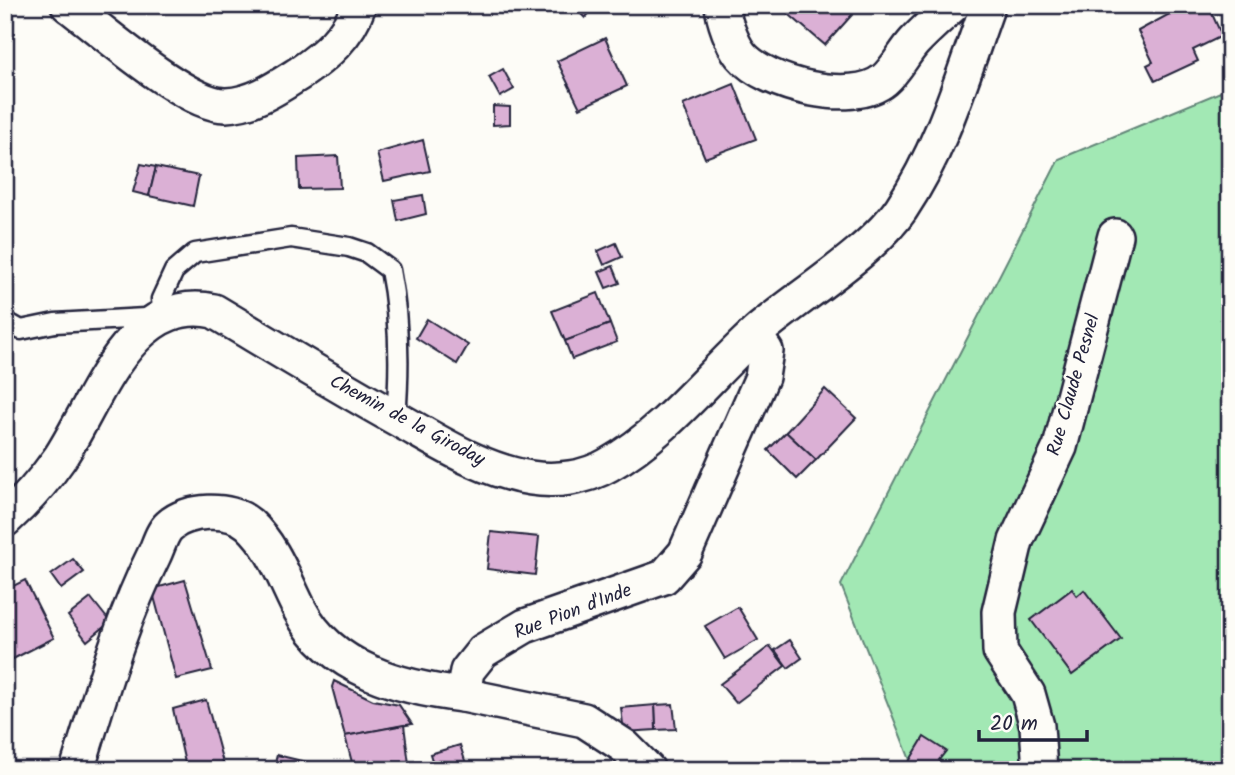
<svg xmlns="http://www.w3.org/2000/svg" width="1235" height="775" font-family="Kalam,sans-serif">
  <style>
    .green { fill: #a2e8b4; stroke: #628578; stroke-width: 2 }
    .building { fill: #dbb0d5; stroke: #22223b; stroke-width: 2 }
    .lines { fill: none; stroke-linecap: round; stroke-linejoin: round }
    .service-casing { stroke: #22223b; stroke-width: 23 }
    .minor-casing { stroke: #22223b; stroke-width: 38 }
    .service { stroke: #fdfcf7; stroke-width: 18 }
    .minor { stroke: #fdfcf7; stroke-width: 33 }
    .labels { text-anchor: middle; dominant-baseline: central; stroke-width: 5; stroke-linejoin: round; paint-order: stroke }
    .street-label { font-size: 19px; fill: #22223b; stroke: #fdfcf7 }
  </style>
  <rect width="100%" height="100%" fill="#fdfcf7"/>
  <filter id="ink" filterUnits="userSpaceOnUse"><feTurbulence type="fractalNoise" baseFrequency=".0143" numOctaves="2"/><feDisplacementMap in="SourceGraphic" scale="14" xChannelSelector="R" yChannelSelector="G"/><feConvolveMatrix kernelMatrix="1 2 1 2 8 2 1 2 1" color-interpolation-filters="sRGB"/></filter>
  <g filter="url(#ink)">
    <polygon class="green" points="1230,88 1230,770 914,770 841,585 1059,159"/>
    <g class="building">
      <polygon points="572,5 597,5 585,18"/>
      <polygon points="778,5 858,5 859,7 825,45"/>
      <polygon points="1186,5 1208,5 1222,36 1193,50 1198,61 1155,81 1147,65 1153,62 1138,31"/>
      <polygon points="605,38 627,86 580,108 557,61"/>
      <polygon points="503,69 514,89 500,97 489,77"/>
      <polygon points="734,84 756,139 705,158 683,105"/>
      <polygon points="493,106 510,107 510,124 493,125"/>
      <polygon points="423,140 430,171 384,181 377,153"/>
      <polygon points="338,156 340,188 299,189 298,158"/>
      <polygon points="141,164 156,167 149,196 133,192"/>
      <polygon points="156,167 199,176 193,206 149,196"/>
      <polygon points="423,195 426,214 398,221 394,200"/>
      <polygon points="616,243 622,257 604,265 598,251"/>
      <polygon points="613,266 620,283 606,288 599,272"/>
      <polygon points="598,293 610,324 565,341 552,311"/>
      <polygon points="427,319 468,345 457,364 416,338"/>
      <polygon points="610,324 617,342 572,359 565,341"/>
      <polygon points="825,389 856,418 816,460 786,432"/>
      <polygon points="786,432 816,460 797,479 768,450"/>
      <polygon points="491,532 539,537 535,575 487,569"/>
      <polygon points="73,559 84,572 61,589 51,575"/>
      <polygon points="25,580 54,638 5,663 5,590"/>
      <polygon points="185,580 212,670 176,679 152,589"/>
      <polygon points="1072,589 1077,596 1084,590 1121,639 1072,675 1031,620"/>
      <polygon points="91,598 110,622 87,641 68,616"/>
      <polygon points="738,607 758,640 725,659 705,626"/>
      <polygon points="790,640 802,658 788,668 775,650"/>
      <polygon points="770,646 785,666 736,703 720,684"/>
      <polygon points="334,681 373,700 399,705 412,724 345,736 332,687"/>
      <polygon points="206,700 225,770 166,770 185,763 173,709"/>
      <polygon points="673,704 676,729 656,730 655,705"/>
      <polygon points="655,705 656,730 624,732 621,708"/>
      <polygon points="404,725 409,764 388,770 354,770 345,736"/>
      <polygon points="924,737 946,751 939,760 953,770 904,770"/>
      <polygon points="460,745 468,770 435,770 430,754"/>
      <polygon points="277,755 319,765 318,770 273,770"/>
      <polygon points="409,764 410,770 388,770"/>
    </g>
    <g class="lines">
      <g class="service-casing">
        <path id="service" d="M 5,321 L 21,330 L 55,323 L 163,317 L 161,299 L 174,271 L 195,253 L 291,238 L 349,247 L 367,253 L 390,270 C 400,319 400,368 396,418"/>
      </g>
      <g class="minor-casing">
        <g id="minor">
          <path d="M 68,5 C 102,30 187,106 226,105 C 254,104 278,87 300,73 C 325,56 349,35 359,5"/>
          <path d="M 722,5 C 723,19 732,44 741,55 C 766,85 853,106 884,80 C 896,70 904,53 914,42 C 926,29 940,17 953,5"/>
          <path d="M 5,520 C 25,502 43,482 59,459 C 96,404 129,293 214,311 C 276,348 338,386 401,421 C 442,444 484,471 531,478 C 556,482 586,478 608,465 C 668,431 707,377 757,332 C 799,296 871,253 901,209 C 942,148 963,74 988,5"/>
          <polyline points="463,695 584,720 624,746 648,770"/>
          <path d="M 77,770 C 100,697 120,623 154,555 C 158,547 162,532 169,526 C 187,509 230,507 249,524 C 274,547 285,581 300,610 C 331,670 402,688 463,695 L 467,671 L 483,651 L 525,626 L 664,577 L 685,553 L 762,377 L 766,351 L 755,335"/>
          <polyline points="1040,770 1037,726 1028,694 1000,651 999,612 1016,541 1060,447 1115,236"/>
        </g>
      </g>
      <use href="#service" class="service"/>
      <use href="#minor" class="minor"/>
    </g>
  </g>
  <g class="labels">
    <g class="street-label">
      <text transform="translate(1074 385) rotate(-74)">Rue Claude Pesnel</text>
      <text transform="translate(407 421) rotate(28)">Chemin de la Giroday</text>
      <text transform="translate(573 612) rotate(-21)">Rue Pion d'Inde</text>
    </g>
  </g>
  <rect width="1235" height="775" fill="none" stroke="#fdfcf7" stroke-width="28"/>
  <rect x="14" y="14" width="1207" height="747" fill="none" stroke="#22223b" stroke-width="2.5" filter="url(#ink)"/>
  <path d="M979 730v10h108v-10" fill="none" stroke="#22223b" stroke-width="3.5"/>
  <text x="990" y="730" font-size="21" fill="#22223b" stroke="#fdfcf7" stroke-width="5" paint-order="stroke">20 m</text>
</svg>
